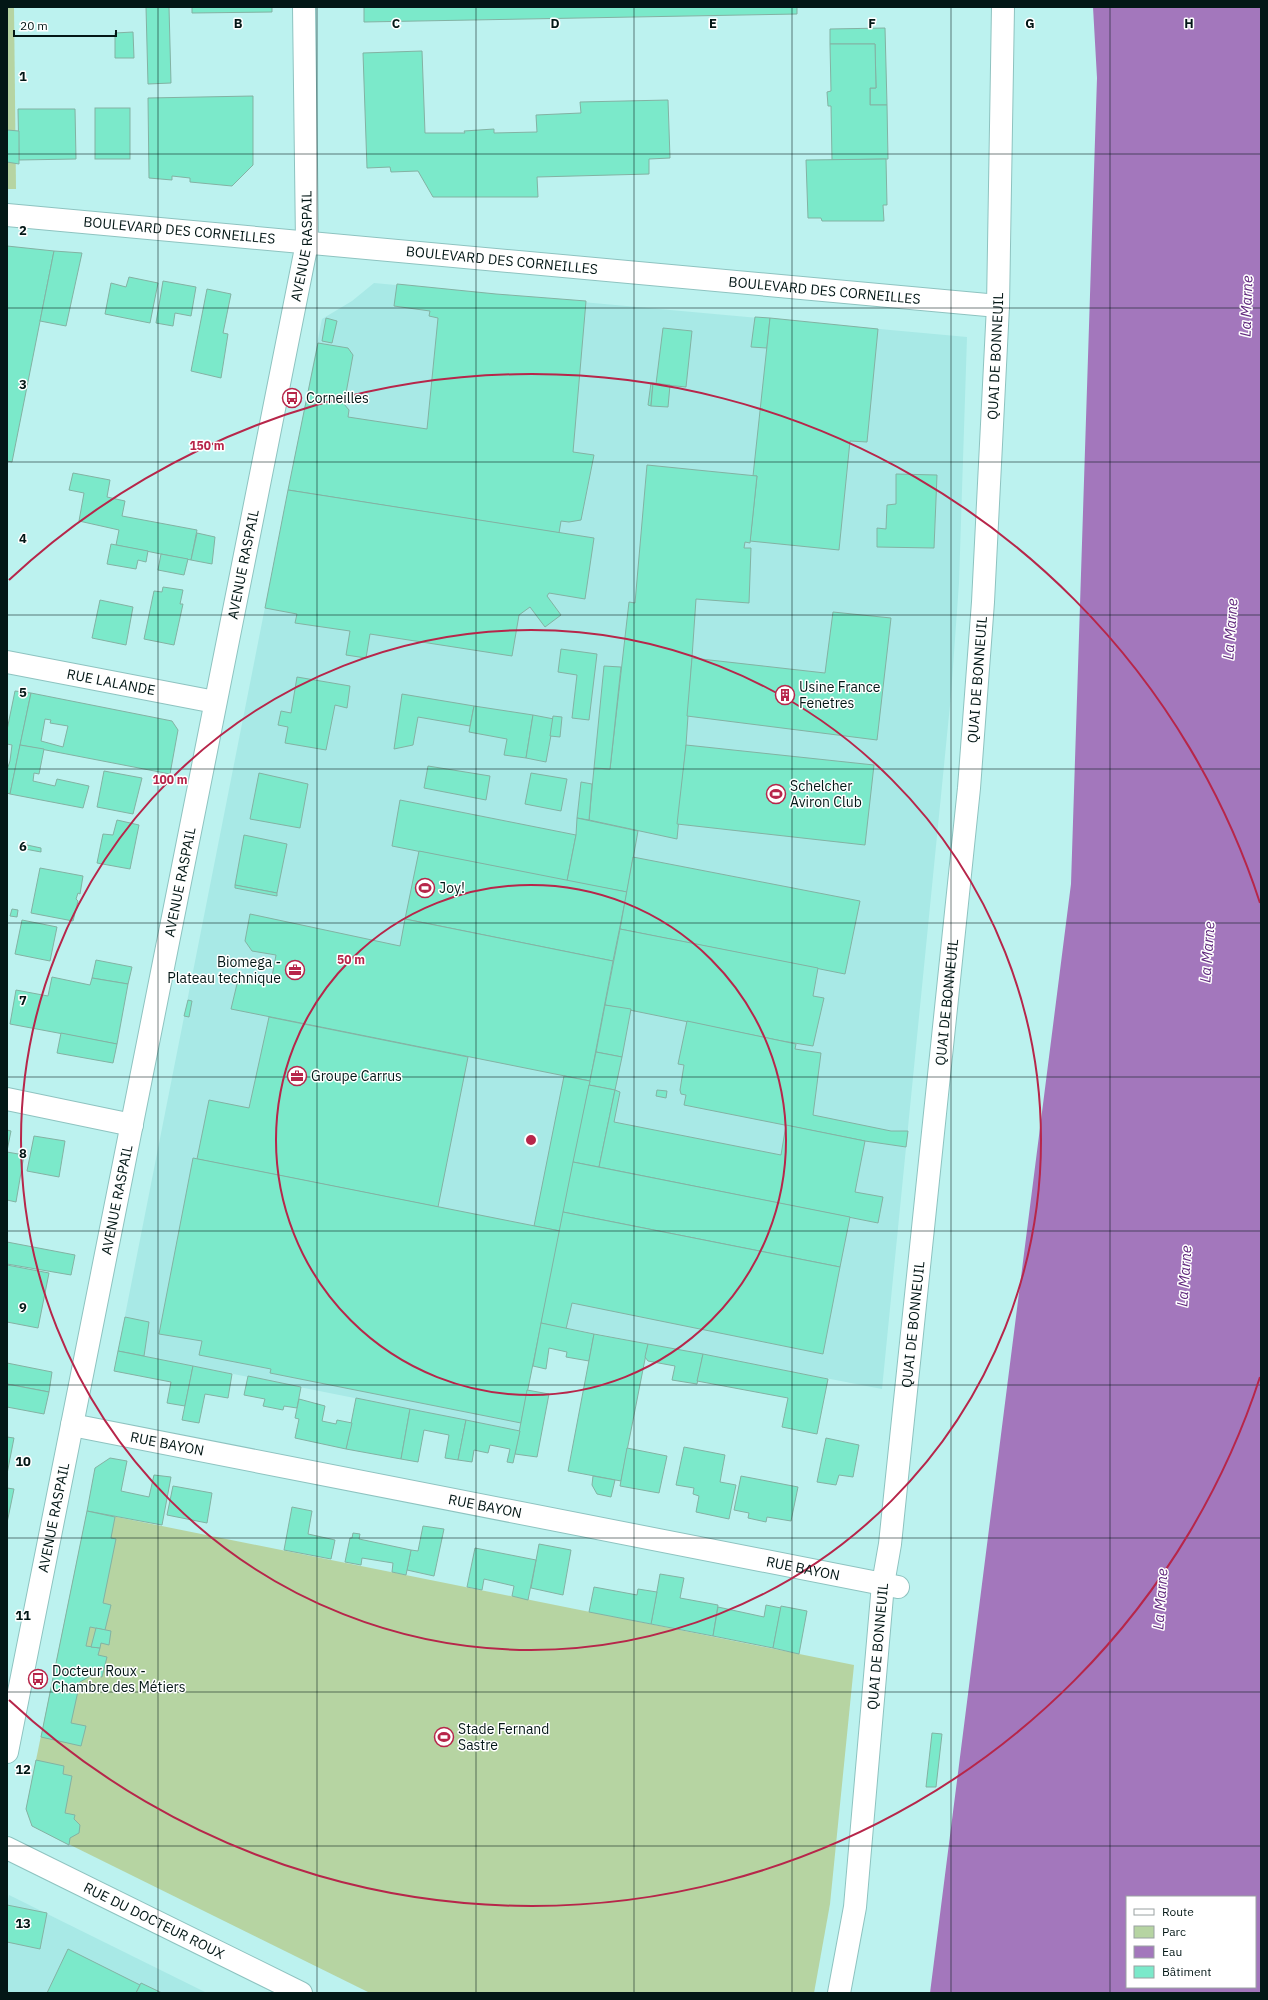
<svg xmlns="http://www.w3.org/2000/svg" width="1268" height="2000" font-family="'IBM Plex Sans',sans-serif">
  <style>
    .built { fill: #a8e9e6 }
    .green { fill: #b6d4a2 }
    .water { fill: #a377bc; fill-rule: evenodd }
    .building { fill: #7be9ca; stroke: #83b2a3; fill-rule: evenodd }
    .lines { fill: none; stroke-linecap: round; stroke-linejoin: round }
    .minor-casing { stroke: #8ec3c0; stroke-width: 24 }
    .tertiary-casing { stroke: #8ec3c0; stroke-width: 24 }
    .minor { stroke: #fff; stroke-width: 22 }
    .tertiary { stroke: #fff; stroke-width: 22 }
    .grid { fill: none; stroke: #031716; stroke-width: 1; stroke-opacity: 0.55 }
    .ring { fill: none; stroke: #b7264a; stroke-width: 2 }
    .labels { text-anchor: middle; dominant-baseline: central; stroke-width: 3; stroke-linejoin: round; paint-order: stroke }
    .street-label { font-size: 14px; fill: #031716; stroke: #fff }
    .poi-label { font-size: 14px; fill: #031716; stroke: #fff; text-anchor: start }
    .water-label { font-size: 15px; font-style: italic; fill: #622a7e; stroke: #fff }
    .grid-label { font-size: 13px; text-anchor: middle; font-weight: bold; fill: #031716; stroke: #fff; stroke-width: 3; stroke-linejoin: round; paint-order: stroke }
    .centre { fill: #b7264a; stroke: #fff; stroke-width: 2 }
    .ring-label { font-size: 12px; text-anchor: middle; font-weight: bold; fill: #b7264a; stroke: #fff; stroke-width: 3; stroke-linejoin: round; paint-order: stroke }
  </style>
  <rect width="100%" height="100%" fill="#bcf2ef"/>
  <g class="built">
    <polygon points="374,283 967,337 959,583 951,695 882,1389 541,1323 520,1431 118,1351 322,319 352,301"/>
    <polygon points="9,1895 207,1993 7,1993 7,1906"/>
  </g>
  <g class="green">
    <polygon points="7,7 14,7 16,189 7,189"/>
    <polygon points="87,1511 854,1665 830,1904 814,1993 370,1993 32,1826 26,1809"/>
  </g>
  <path class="water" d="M 1093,7 L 1261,7 L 1261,1993 L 930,1993 L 1071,884 L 1097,78 ZM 1127,1897 L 1255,1897 L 1255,1987 L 1127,1987 Z"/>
  <g class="building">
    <polygon points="146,7 169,7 171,83 148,84"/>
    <polygon points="192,7 272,7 272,12 192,13"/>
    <polygon points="364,7 797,7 797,14 364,22"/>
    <polygon points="885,28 887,105 870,105 870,88 876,88 875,44 830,44 830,29"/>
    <polygon points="133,32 134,58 115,58 115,33"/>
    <polygon points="830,44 875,44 876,88 870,88 870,105 887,105 888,159 832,160 831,106 828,106 827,92 831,91"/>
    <polygon points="422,51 425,133 465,133 464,131 494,129 494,133 537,132 536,115 581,113 580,102 668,100 670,158 649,159 649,174 537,177 538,197 433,197 418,171 391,172 390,167 367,168 363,53"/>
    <polygon points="253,96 253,165 232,186 190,182 190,178 172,176 172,180 149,178 148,98"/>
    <rect x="95" y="108" width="35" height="51"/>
    <polygon points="18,109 75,109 76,159 19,160"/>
    <polygon points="7,130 19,131 19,164 7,162"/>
    <polygon points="886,159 887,205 883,205 884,221 822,221 821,218 808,218 806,160"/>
    <polygon points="7,246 54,251 12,462 7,461"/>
    <polygon points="54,251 82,253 66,326 40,321"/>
    <polygon points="129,277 158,283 150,323 105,314 111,283 126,287"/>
    <polygon points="163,281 196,287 191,316 175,313 173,326 156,323"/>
    <polygon points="397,284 496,294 586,301 573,452 594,455 581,520 569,522 561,521 559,533 288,490 318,343 348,348 353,355 344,404 349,410 348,417 427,429 438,318 429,316 430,311 394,306"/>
    <polygon points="207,289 231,294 223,333 228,334 221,378 191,371"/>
    <polygon points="755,317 770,318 767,348 751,347"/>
    <polygon points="326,318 337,321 332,343 322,341"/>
    <polygon points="770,318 878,329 867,442 850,441 839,550 750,541 757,476 753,476"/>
    <polygon points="663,328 692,331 686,387 656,384"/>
    <polygon points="651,383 653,383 651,406 648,405"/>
    <polygon points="653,383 670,385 668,407 651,406"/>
    <polygon points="647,465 757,476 750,543 745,542 744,548 751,548 749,603 696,599 686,745 677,839 589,820 594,768 610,769 629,602 635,603"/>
    <polygon points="73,473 110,480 107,497 125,501 122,516 197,530 191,560 116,545 119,530 79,521 84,493 69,490"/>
    <polygon points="896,474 937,475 934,548 877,547 877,528 886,529 887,505 896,504"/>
    <polygon points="288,490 594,538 585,599 549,593 547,596 561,615 545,627 530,607 519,615 512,656 370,634 366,658 346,655 350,631 295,623 297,614 265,608"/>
    <polygon points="197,533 215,537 212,564 191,560"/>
    <polygon points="111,544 148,551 146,562 138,560 136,569 107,564"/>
    <polygon points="161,554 188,559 184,575 158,570"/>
    <polygon points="163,587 183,590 180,604 183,604 174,645 144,639 154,591 162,592"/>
    <polygon points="100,600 133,607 126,645 92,638"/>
    <polygon points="833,612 891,618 877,740 687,716 692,658 825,673"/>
    <polygon points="561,649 597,654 589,720 572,718 577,675 558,672"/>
    <polygon points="604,666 621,667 610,769 594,768"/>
    <polygon points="297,677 350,686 347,708 335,705 326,750 285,743 288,727 278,725 281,711 291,713"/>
    <polygon points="15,691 31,693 10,794 7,793 7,770 10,761 12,745 7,744 7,730"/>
    <path d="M 31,693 L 172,721 L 178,730 L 170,774 L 20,745 ZM 45,719 L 51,720 L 50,723 L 68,726 L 63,747 L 41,741 Z"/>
    <polygon points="402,694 474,706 470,726 418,717 413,745 394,749"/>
    <polygon points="474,706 533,715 526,758 504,755 507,739 469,732"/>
    <polygon points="533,715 554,719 546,762 526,758"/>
    <polygon points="553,716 562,717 560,737 550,736"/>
    <polygon points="20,745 44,749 39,774 34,773 33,781 55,786 57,779 89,786 83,808 10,794"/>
    <polygon points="686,745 874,765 865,845 677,824"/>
    <polygon points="428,766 490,776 486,800 424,788"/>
    <polygon points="104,771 142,778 133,814 97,807"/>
    <polygon points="259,773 308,784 300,828 250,819"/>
    <polygon points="531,773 567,779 561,811 525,804"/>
    <polygon points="581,782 592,784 589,820 577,818"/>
    <polygon points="400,800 576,835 567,881 392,846"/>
    <polygon points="577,818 638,831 627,892 567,881 576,835"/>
    <polygon points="117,820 139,825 130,869 97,863 103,834 113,835"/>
    <polygon points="244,835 287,844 277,893 235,885"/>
    <polygon points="27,845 41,848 41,852 25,849"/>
    <polygon points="419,851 627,892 613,961 405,919"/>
    <polygon points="633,857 860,901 845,974 620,929"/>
    <polygon points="40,868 83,876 80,894 78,893 76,899 78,901 73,921 31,913"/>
    <polygon points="235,885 277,893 277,896 235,888"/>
    <polygon points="12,909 18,910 17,917 10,916"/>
    <polygon points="250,914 400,946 405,919 613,961 590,1081 231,1009 237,984 247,978 271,982 276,955 252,951 245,941"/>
    <polygon points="22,920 57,927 50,961 15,954"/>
    <polygon points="620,929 818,968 813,996 824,998 813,1046 782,1041 605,1005"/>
    <polygon points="96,960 132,967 128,984 92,978"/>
    <polygon points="52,977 90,985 92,978 128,984 117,1044 10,1024 16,990 48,996"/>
    <polygon points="188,1000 192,1001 189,1017 184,1016"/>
    <polygon points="605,1005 631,1009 622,1057 596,1052"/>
    <polygon points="269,1017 468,1057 438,1207 197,1159 209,1100 249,1108"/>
    <polygon points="687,1021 796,1044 795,1049 821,1053 813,1115 891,1131 908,1131 906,1147 865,1141 684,1105 686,1095 681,1094 680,1090 684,1065 678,1064"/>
    <polygon points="61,1033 117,1044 113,1063 57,1053"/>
    <polygon points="596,1052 622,1057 615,1090 589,1085"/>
    <polygon points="564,1076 590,1081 560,1231 534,1226"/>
    <polygon points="589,1085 615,1090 599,1167 573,1162"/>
    <polygon points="615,1090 620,1092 614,1122 781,1155 786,1125 865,1141 855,1192 883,1197 878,1223 599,1167"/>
    <polygon points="657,1090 667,1091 666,1098 656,1096"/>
    <polygon points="7,1130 11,1131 7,1151"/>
    <polygon points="34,1136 65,1141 59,1177 27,1171"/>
    <polygon points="7,1152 24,1155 16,1202 7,1200"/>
    <polygon points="193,1158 560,1231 521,1423 270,1373 271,1369 199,1355 202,1341 159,1334"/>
    <polygon points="573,1162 850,1217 840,1267 563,1212"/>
    <polygon points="563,1212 840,1267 823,1354 572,1303 566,1329 541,1323"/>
    <polygon points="7,1242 75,1255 71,1275 7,1264"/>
    <polygon points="7,1265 49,1273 38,1328 7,1322"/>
    <polygon points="125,1317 149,1322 144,1356 118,1351"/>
    <polygon points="541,1323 594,1334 589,1361 566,1357 567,1352 549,1348 546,1369 533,1366"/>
    <polygon points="594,1334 648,1344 621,1481 568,1471"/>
    <polygon points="648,1344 703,1354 697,1384 672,1380 675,1366 648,1361 645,1357"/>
    <polygon points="118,1351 193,1366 185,1406 167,1403 171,1382 114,1371"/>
    <polygon points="703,1354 828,1379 817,1434 782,1427 788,1398 697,1381"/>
    <polygon points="7,1363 52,1372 49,1392 7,1384"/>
    <polygon points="193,1366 232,1374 228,1398 205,1394 199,1423 182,1420"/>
    <polygon points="248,1376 301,1387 297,1408 284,1406 283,1410 263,1406 265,1399 244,1395"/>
    <polygon points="7,1384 49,1392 44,1414 7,1407"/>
    <polygon points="527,1390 549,1394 537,1457 515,1454"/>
    <polygon points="356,1398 410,1409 401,1459 346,1449"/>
    <polygon points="299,1399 325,1406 322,1421 336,1424 337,1420 352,1423 346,1449 295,1438 299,1419 295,1418"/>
    <polygon points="410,1409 466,1420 458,1460 445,1458 449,1435 424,1430 418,1462 401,1459"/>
    <polygon points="466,1420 520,1431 513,1463 507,1462 510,1449 490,1445 488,1453 474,1450 472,1462 458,1460"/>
    <polygon points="7,1437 14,1438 7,1474"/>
    <polygon points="826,1438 859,1445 853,1477 839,1475 836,1485 817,1482"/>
    <polygon points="684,1447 725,1455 720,1482 736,1485 729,1519 696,1512 699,1496 693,1494 694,1488 676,1485"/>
    <polygon points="627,1448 667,1456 659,1493 620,1486"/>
    <polygon points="110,1458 127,1461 121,1491 149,1497 154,1475 171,1477 162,1525 87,1511 95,1468"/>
    <polygon points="593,1476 615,1480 611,1497 597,1494 592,1485"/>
    <polygon points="741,1476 798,1487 791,1521 767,1517 766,1522 748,1518 749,1513 734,1510"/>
    <polygon points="173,1486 212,1493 207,1523 167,1515"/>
    <polygon points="7,1488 14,1489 7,1523"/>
    <polygon points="292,1507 312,1511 308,1534 335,1540 331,1559 284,1550"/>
    <polygon points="87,1511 115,1517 111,1538 116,1539 103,1603 111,1605 105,1630 90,1627 86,1646 100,1648 98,1655 107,1657 102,1677 92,1675 80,1682 71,1723 86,1726 81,1746 41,1737"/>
    <polygon points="423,1526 444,1529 434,1576 407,1570 411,1550 418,1551"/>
    <polygon points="353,1533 360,1534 359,1539 411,1550 406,1575 392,1572 393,1563 362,1558 361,1565 345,1562 350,1538 352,1538"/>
    <polygon points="539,1544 571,1550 563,1595 531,1588"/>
    <polygon points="475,1548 536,1560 528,1600 512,1596 514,1586 484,1579 482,1590 467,1587"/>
    <polygon points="660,1574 684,1578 680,1598 718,1605 713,1636 651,1624"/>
    <polygon points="594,1587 637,1595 638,1589 657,1592 651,1624 589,1612"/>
    <polygon points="766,1605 781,1608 773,1648 713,1636 718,1607 764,1617"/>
    <polygon points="781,1606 807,1611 799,1654 773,1648"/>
    <polygon points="96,1628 111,1631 109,1645 101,1643 100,1648 91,1647"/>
    <polygon points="932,1733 942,1734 936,1787 926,1787"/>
    <polygon points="36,1760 64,1766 63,1774 72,1776 65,1813 75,1815 74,1819 80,1825 79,1833 70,1838 69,1845 32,1826 26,1809"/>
    <polygon points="7,1905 47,1913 40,1949 7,1942"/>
    <polygon points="68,1949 140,1985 136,1993 47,1993"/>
    <polygon points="141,1983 162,1993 136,1993"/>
  </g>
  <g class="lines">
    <g class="minor-casing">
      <g id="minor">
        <path id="s1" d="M 7,215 C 337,243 667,277 998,306"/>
        <path id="s2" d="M 7,662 L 215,702"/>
        <polyline points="7,1099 132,1125"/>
        <path id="s3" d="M 72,1425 L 898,1587"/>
        <path id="s4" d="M 7,1752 L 307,243 L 304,7"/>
        <path id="s5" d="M 7,1848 L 301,1993"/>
      </g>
    </g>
    <g class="tertiary-casing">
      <g id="tertiary">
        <path id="s6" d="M 839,1993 L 855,1907 L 883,1584 L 890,1544 L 969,788 L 983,602 L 998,306 L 1003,7"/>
      </g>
    </g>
    <use href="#minor" class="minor"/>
    <use href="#tertiary" class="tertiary"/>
  </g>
  <path class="grid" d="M 158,7 L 158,1993M 317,7 L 317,1993M 476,7 L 476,1993M 634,7 L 634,1993M 792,7 L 792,1993M 951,7 L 951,1993M 1110,7 L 1110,1993M 7,154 L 1261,154M 7,308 L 1261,308M 7,462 L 1261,462M 7,615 L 1261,615M 7,769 L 1261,769M 7,923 L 1261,923M 7,1077 L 1261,1077M 7,1231 L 1261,1231M 7,1385 L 1261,1385M 7,1538 L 1261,1538M 7,1692 L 1261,1692M 7,1846 L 1261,1846"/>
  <g class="ring">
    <circle cx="531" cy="1140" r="255"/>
    <circle cx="531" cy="1140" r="510"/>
    <path d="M1260 1377A766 766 0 0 1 9 1700M9 580A766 766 0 0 1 1260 903"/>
  </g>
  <defs>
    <g id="bus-ring" transform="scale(1)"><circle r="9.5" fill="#fff" stroke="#b7264a" stroke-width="1.5"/><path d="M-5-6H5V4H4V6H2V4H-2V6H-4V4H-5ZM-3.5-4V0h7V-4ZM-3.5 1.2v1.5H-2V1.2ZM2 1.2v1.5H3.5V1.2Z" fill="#b7264a"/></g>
    <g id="building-ring" transform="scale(1)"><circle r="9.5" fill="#fff" stroke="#b7264a" stroke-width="1.5"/><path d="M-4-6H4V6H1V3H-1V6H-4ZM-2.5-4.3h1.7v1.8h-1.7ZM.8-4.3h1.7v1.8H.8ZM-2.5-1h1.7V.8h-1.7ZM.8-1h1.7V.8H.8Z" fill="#b7264a"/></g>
    <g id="stadium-ring" transform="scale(1)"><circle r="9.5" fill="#fff" stroke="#b7264a" stroke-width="1.5"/><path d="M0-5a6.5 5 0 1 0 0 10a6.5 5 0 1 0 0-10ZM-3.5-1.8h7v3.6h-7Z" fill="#b7264a"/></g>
    <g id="office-ring" transform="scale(1)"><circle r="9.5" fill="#fff" stroke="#b7264a" stroke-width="1.5"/><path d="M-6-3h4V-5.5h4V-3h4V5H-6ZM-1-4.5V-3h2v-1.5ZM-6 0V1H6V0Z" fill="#b7264a"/></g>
  </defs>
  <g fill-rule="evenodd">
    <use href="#bus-ring" x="292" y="398"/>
    <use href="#building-ring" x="785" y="695"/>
    <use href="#stadium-ring" x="776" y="794"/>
    <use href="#stadium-ring" x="425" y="888"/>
    <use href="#office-ring" x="295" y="970"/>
    <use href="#office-ring" x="297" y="1076"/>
    <use href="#bus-ring" x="38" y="1679"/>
    <use href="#stadium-ring" x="444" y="1737"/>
  </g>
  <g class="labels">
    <g class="street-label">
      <text stroke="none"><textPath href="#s1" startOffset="173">BOULEVARD DES CORNEILLES</textPath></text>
      <text stroke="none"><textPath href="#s4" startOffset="1535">AVENUE RASPAIL</textPath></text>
      <text stroke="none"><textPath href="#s1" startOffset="497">BOULEVARD DES CORNEILLES</textPath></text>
      <text stroke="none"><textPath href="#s1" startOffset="821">BOULEVARD DES CORNEILLES</textPath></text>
      <text stroke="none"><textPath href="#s6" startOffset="1645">QUAI DE BONNEUIL</textPath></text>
      <text stroke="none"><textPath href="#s4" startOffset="1211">AVENUE RASPAIL</textPath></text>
      <text stroke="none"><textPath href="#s6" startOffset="1321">QUAI DE BONNEUIL</textPath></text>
      <text stroke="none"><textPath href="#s2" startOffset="106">RUE LALANDE</textPath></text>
      <text stroke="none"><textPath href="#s4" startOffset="887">AVENUE RASPAIL</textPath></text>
      <text stroke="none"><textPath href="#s6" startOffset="997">QUAI DE BONNEUIL</textPath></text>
      <text stroke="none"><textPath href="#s4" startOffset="563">AVENUE RASPAIL</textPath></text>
      <text stroke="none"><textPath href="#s6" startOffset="673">QUAI DE BONNEUIL</textPath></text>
      <text stroke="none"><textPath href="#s3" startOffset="97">RUE BAYON</textPath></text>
      <text stroke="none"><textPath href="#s3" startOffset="421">RUE BAYON</textPath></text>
      <text stroke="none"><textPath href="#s4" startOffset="239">AVENUE RASPAIL</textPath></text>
      <text stroke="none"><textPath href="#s3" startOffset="745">RUE BAYON</textPath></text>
      <text stroke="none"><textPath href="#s6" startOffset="349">QUAI DE BONNEUIL</textPath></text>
      <text stroke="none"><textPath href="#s5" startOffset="164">RUE DU DOCTEUR ROUX</textPath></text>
    </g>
    <g class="poi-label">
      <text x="306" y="398">Corneilles</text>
      <text x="799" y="687">Usine France<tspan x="799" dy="16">Fenetres</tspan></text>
      <text x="790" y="786">Schelcher<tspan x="790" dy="16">Aviron Club</tspan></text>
      <text x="439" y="888">Joy!</text>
      <text x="281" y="962" text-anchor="end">Biomega -<tspan x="281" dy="16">Plateau technique</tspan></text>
      <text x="311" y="1076">Groupe Carrus</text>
      <text x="52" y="1671">Docteur Roux -<tspan x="52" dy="16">Chambre des Métiers</tspan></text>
      <text x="458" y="1729">Stade Fernand<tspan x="458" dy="16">Sastre</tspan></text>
    </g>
    <g class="water-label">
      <text transform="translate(1246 306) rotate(-88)">La Marne</text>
      <text transform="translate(1230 629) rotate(-86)">La Marne</text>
      <text transform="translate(1207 952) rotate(-86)">La Marne</text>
      <text transform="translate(1184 1276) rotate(-86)">La Marne</text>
      <text transform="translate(1160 1599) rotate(-86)">La Marne</text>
    </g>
  </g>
  <g class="grid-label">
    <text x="238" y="28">B</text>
    <text x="396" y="28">C</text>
    <text x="555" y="28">D</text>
    <text x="713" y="28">E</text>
    <text x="872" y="28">F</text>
    <text x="1030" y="28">G</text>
    <text x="1189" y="28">H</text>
    <text x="23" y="81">1</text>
    <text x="23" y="235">2</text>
    <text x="23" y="389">3</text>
    <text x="23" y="543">4</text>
    <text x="23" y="697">5</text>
    <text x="23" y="851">6</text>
    <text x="23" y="1005">7</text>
    <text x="23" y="1158">8</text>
    <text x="23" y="1312">9</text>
    <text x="23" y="1466">10</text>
    <text x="23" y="1620">11</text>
    <text x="23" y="1774">12</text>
    <text x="23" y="1928">13</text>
  </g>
  <circle cx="531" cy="1140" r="6" class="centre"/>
  <g class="ring-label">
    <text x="207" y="450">150 m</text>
    <text x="170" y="784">100 m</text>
    <text x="351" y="964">50 m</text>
  </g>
  <rect width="1268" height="2000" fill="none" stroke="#031716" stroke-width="16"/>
  <rect x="1126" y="1896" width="130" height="92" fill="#ffffff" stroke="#9aa2a2"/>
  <rect x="1134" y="1909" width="20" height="6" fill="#ffffff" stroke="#9aa2a2"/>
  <text x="1162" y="1916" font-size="12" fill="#031716">Route</text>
  <rect x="1134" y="1926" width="20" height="12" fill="#b6d4a2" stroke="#9aa2a2"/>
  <text x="1162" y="1936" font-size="12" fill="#031716">Parc</text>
  <rect x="1134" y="1946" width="20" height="12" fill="#a377bc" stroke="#9aa2a2"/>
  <text x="1162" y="1956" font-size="12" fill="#031716">Eau</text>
  <rect x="1134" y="1966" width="20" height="12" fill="#7be9ca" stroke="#9aa2a2"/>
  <text x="1162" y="1976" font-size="12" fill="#031716">Bâtiment</text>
  <path d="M14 30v6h102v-6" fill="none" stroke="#031716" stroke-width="2"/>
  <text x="20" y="30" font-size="12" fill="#031716" stroke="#ffffff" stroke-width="3" paint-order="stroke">20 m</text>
</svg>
